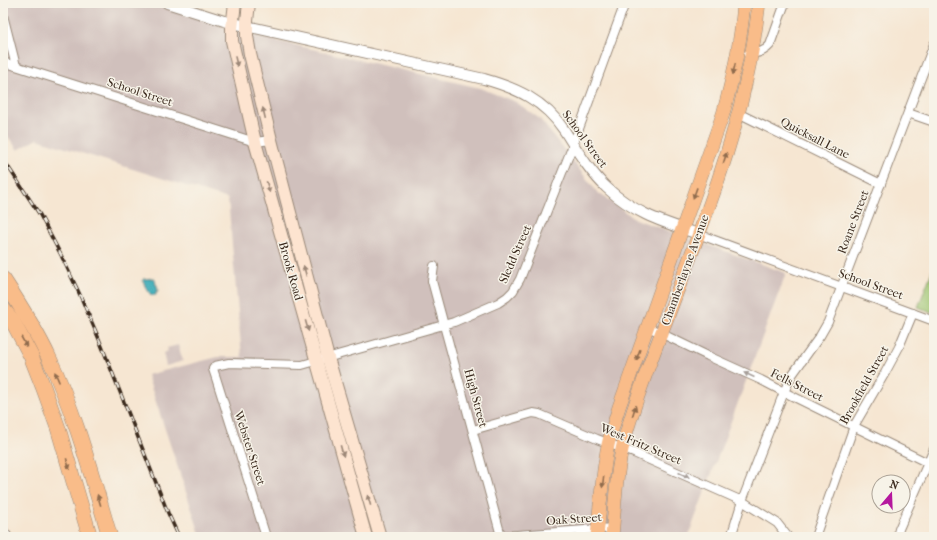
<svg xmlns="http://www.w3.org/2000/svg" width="937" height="540" font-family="'IM FELL French Canon',serif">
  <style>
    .industrial { fill: #d0c0bc }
    .green { fill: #9dc470; stroke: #6c7747 }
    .water { fill: #3cacb8; stroke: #3c6b6b }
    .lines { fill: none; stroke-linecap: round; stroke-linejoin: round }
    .minor-casing { stroke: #988878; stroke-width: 10 }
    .tertiary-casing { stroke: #988878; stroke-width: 12 }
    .secondary-casing { stroke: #988878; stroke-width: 14 }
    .primary-casing { stroke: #988878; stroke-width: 14 }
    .motorway-casing { stroke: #988878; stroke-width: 16 }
    .minor { stroke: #fff; stroke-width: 8 }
    .tertiary { stroke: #fff; stroke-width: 10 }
    .secondary { stroke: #fde4d0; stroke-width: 12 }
    .primary { stroke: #f9bc89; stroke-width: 13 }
    .motorway { stroke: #f9bc89; stroke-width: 15 }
    .rail-casing { stroke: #3b2a1e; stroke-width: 3.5 }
    .rail { stroke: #f7f3e8; stroke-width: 2; stroke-dasharray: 6; stroke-linecap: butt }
    .oneway { fill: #9c8777 }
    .oneway2 { fill: #906c4e }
    .oneway3 { fill: #a79f9a }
    .labels { text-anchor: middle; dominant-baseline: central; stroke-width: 3; stroke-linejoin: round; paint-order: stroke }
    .street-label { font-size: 12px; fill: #3b2a1e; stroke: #f7f3e8 }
  </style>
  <rect width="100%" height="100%" fill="#f7f3e8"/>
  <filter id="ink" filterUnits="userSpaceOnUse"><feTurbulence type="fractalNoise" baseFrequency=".025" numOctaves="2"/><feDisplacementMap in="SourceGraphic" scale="8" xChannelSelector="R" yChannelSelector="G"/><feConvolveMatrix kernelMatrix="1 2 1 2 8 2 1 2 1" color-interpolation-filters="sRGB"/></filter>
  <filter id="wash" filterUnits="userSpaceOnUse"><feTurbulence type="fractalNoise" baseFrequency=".012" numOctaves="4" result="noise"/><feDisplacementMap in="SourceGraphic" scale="16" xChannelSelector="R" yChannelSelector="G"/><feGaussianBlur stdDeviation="0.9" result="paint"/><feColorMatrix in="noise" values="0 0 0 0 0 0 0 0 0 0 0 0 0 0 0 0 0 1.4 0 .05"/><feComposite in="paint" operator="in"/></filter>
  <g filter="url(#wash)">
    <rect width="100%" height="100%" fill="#f6e6d2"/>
    <g class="industrial">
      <polygon points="3,3 148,3 256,36 480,88 516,102 540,119 597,192 635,219 786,273 688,537 201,537 147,375 218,357 242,357 228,199 37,139 18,150 3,130"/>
      <polygon points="178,345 183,361 166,366 163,353 168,351 167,348"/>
    </g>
    <polygon class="green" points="934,266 934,313 918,307"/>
    <polygon class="water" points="154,278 155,279 156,285 157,285 158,291 156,291 156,295 151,295 145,286 143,280 144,279"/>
  </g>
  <g filter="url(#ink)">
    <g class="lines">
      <g class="minor-casing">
        <g id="minor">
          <polyline points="3,15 16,66"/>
          <path d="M 748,54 C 757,54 764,52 770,45 L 785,3"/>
          <polyline points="3,62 255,142 271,140"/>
          <polyline points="738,113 881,184"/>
          <polyline points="908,113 934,122"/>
          <polyline points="698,234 934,321"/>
          <polyline points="434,266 432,281 501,536"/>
          <polyline points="648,327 708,356 761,380 784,392 934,466"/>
          <polyline points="473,430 533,413 539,414 597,439 634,453 742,501 777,523 788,537"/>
          <polyline points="3,530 8,537"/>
          <polyline points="266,537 216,378 213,369 215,366 229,363 302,365 309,363 454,322 498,303 507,297 513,291 520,279 573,145 625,3"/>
          <polyline points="489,537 613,528"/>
          <polyline points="731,537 742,501 784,392 792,375 820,336 828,322 934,44"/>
          <polyline points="815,537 854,426 885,373 899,347 913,313"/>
          <polyline points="897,537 899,529 934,449"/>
        </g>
      </g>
      <g class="tertiary-casing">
        <path id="tertiary" d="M 167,3 L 224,21 L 484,79 C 516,88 544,100 564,130 C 577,150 589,171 607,188 C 635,214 663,222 698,234"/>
      </g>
      <g class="secondary-casing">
        <g id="secondary">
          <polyline points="235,3 232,28 232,41 255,142 366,537"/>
          <polyline points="249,3 247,21 247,36 250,54 271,140 328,358 380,537"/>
        </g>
      </g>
      <g class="primary-casing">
        <g id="primary">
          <path d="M 597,537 C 600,506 602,475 608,445 C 611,432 615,420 619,407 L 723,114 C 733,78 741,41 744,3"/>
          <path d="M 612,537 C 615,505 616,472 624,441 C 636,398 652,357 668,316 C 697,238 729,161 746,81 C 752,55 756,29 759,3"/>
        </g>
      </g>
      <g class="motorway-casing">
        <g id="motorway">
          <path d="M 3,279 C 20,305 36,330 49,358 C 76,415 92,477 110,537"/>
          <polyline points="3,309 12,320 31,356 44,389 58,428 90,537"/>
        </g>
      </g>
      <use href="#minor" class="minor"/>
      <use href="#tertiary" class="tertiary"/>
      <use href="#secondary" class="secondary"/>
      <use href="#primary" class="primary"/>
      <use href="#motorway" class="motorway"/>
      <g class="rail-casing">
        <polyline id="rail" points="3,159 40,215 61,255 80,295 99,339 168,513 179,537"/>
      </g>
      <use href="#rail" class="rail"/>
    </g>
    <defs><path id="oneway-solid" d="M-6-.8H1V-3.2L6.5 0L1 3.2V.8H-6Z"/></defs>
    <g class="oneway">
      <use href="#oneway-solid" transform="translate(236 61) rotate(77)"/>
      <use href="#oneway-solid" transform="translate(264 113) rotate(-103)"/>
      <use href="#oneway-solid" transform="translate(268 187) rotate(74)"/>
      <use href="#oneway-solid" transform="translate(305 271) rotate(-105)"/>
      <use href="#oneway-solid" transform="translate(307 326) rotate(74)"/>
      <use href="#oneway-solid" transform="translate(342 451) rotate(74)"/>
      <use href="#oneway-solid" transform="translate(369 500) rotate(-106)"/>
    </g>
    <g class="oneway2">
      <use href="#oneway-solid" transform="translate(734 69) rotate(103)"/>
      <use href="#oneway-solid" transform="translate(725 158) rotate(-73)"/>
      <use href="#oneway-solid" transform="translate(695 193) rotate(110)"/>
      <use href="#oneway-solid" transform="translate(24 342) rotate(61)"/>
      <use href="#oneway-solid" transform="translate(638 355) rotate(109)"/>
      <use href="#oneway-solid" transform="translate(57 377) rotate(-113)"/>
      <use href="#oneway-solid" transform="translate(634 411) rotate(-73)"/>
      <use href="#oneway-solid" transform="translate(68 464) rotate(74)"/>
      <use href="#oneway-solid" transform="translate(603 482) rotate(97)"/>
      <use href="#oneway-solid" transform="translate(99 500) rotate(-107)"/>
    </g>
    <g class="oneway3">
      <use href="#oneway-solid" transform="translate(749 375) rotate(-156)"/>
      <use href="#oneway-solid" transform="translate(684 475) rotate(24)"/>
    </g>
  </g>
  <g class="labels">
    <g class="street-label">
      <text transform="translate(140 92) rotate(18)">School Street</text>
      <text transform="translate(815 138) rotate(27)">Quicksall Lane</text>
      <text transform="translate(585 139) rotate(54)">School Street</text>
      <text transform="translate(853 222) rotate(-69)">Roane Street</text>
      <text transform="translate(515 254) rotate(-66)">Sledd Street</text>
      <text transform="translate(685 270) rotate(-70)">Chamberlayne Avenue</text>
      <text transform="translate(291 271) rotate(74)">Brook Road</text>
      <text transform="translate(871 284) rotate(20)">School Street</text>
      <text transform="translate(797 385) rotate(27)">Fells Street</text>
      <text transform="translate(864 385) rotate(-61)">Brookfield Street</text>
      <text transform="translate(476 398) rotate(75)">High Street</text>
      <text transform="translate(641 444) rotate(23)">West Fritz Street</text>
      <text transform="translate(250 448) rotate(72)">Webster Street</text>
      <text transform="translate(574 519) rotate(-4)">Oak Street</text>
    </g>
  </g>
  <rect width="937" height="540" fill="none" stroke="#f7f3e8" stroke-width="16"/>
  <g transform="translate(891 494) rotate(19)"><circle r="19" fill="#f7f3e8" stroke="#aca397"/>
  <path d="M0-3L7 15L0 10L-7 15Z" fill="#b5179e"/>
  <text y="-6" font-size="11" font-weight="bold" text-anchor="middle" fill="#3b2a1e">N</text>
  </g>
</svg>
